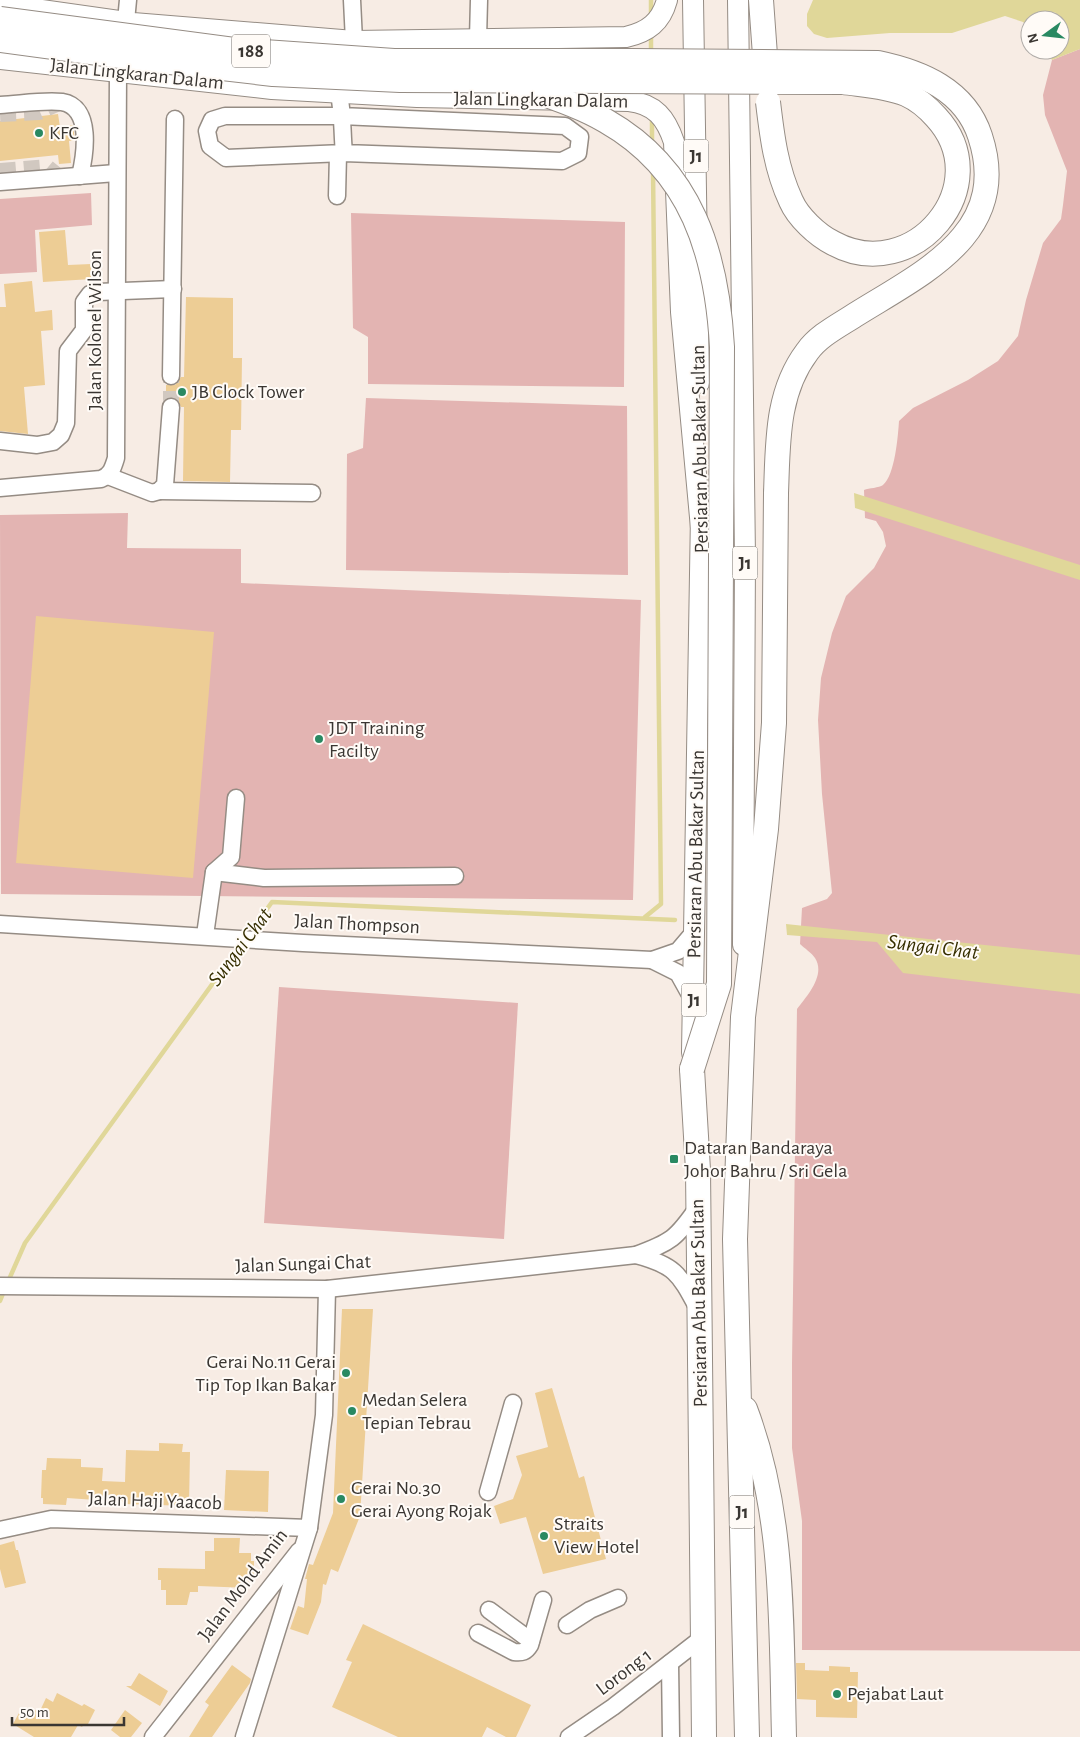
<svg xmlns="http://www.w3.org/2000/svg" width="1080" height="1737" font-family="'Alegreya Sans',sans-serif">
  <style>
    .green { fill: #e3b4b2 }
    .water { fill: #e0d799 }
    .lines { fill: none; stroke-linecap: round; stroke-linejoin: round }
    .stream { stroke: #e0d799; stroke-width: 4.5 }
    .building { fill: #edcd95 }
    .minor-tunnel { stroke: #d1c8c0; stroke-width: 16; stroke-dasharray: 16 8; stroke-linecap: butt }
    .minor-casing { stroke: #958c84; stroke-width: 19 }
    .major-casing { stroke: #958c84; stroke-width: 22 }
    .highway-casing { stroke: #958c84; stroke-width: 26 }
    .minor { stroke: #fff; stroke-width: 16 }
    .major { stroke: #fff; stroke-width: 20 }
    .highway { stroke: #fff; stroke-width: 24 }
    .highway-bridge-casing { stroke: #958c84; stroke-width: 26; stroke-linecap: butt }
    .highway-bridge { stroke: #fff; stroke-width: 24 }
    .poi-dot { fill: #298962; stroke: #fffbf7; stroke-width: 2 }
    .labels { text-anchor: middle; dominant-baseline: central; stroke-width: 4; stroke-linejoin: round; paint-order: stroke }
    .shield { fill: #fffbf7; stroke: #75716d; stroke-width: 1 }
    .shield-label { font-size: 19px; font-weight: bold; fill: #3a3632 }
    .street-label { font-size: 20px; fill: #3a3632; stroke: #fffbf7 }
    .poi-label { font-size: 20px; fill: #3a3632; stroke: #fffbf7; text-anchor: start }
    .water-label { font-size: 21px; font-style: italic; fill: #362f00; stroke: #fffbf7 }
  </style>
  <rect width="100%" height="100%" fill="#f7ece4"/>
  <g class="green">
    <path d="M 1080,49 L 1080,1651 L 802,1650 L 802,1521 L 792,1448 L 792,1364 L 797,1009 C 807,996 826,975 815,958 C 812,953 804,948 800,944 L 802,908 L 827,899 L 832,893 L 822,794 L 818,720 L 821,678 L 832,633 L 846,596 L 874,568 L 886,546 L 883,532 L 876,521 L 865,518 L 864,490 C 869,488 879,488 883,485 C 895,475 898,436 899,421 L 913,408 L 968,380 L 998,361 L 1018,336 L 1026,300 L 1043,243 L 1061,219 L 1063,205 L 1067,171 L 1045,115 L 1043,95 L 1052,60 Z"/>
    <polygon points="91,193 92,225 35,230 37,272 0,274 0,199"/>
    <polygon points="351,213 625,222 624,387 368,384 368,337 353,328"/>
    <polygon points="366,398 627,406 628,575 346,570 347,454 363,448"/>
    <polygon points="128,513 127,548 241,549 241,583 641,600 633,900 1,894 0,515"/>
    <polygon points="279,987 518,1003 504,1239 264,1223"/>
  </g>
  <g class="water">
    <polygon points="813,0 1080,0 1080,49 1052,60 1046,50 1060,50 1060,20 1030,20 1030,28 1023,22 1005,16 952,33 890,33 827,38 814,34 807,26 807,14"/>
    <polygon points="854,493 1080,565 1080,580 855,508"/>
    <polygon points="786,924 1080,955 1080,994 903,973 877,942 787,935"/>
  </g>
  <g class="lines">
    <g class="stream">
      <polyline points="651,0 651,16"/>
      <polyline points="651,34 651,54"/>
      <polyline points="652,116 652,146"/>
      <polyline points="645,917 661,904 653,169"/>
      <polyline points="248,935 272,902 675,920"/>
      <polyline points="7,1284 25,1243 242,943"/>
      <polyline points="0,1301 4,1291"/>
    </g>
  </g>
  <g class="building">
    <polygon points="58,114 60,127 73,125 75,140 69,141 71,163 59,164 58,155 0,161 0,121"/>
    <polygon points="65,230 68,265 91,264 92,279 43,282 39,232"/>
    <polygon points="32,281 35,312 52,310 53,330 41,331 45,385 24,387 28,434 0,431 0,307 6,307 4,284"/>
    <polygon points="186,297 233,298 233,358 242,358 241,430 231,430 230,482 183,481 184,407 181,407 176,399 166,399 166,385 175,385 181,377 184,377"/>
    <polygon points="36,616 214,632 193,878 16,863"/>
    <polygon points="342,1309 373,1309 360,1516 338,1572 331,1569 326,1585 323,1584 321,1602 308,1635 290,1629 298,1606 304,1608 307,1579 305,1579 309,1564 313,1565 333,1513"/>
    <polygon points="552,1388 579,1478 584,1476 606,1559 543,1574 526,1517 500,1524 494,1506 513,1499 522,1475 516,1456 548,1447 535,1393"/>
    <polygon points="159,1443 183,1444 182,1452 190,1452 189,1506 125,1504 125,1502 67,1498 66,1505 43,1504 43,1498 41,1498 42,1470 46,1470 47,1458 81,1459 81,1467 103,1468 102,1481 125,1482 126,1450 159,1451"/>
    <polygon points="226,1470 269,1471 268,1512 224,1510"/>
    <polygon points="214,1538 240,1538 239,1553 251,1553 251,1561 254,1561 254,1577 250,1577 250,1588 198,1586 198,1592 190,1592 187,1605 166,1605 166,1590 161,1590 161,1580 158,1580 158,1568 205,1569 205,1551 214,1551"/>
    <polygon points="14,1541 16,1550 18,1550 26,1583 5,1588 0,1569 0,1545"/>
    <polygon points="363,1624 531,1705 516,1737 506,1737 487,1727 482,1737 398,1737 332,1707 352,1662 346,1660"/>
    <polygon points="796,1663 805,1663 805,1670 829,1671 829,1666 850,1667 850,1672 858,1672 857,1718 816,1717 816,1700 797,1699"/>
    <polygon points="232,1665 251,1679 250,1683 212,1737 189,1737 209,1705 205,1702"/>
    <polygon points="139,1673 168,1691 160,1706 126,1686 131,1686"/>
    <polygon points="57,1693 82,1706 84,1704 95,1710 87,1726 84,1724 82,1727 78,1725 71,1737 34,1737 13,1724 19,1713 29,1719 35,1710 39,1713 46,1698 53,1702"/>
    <polygon points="125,1710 142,1723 131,1737 120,1737 111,1730"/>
  </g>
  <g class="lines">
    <g class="minor-tunnel">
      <polyline points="0,114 39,112 61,102"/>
      <polyline points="0,171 47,167 59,177"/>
      <polyline points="171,407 171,376"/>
    </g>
    <g class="minor-casing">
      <g id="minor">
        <polyline points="352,0 354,41"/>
        <polyline points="126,21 128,0"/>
        <polyline points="478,39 479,0"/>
        <path d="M 339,94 C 343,113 342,133 344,153 L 562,161 L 578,153 L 580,137 L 565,126 L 341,116 L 225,116 L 212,120 L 207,131 L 210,146 L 226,158 L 344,153"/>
        <path d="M 0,105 C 20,104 43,100 62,102 C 93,107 85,155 80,176"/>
        <polyline points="0,182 116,173"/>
        <polyline points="337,196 338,154"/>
        <polyline points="171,376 175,119"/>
        <polyline points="0,441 37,445 53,442 61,435 66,423 68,351 84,330 84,302 90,294 98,292 173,289"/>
        <polyline points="108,476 152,493 159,491 165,485 171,407"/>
        <path d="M 0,488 L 101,479 C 111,475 113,468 116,458 L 118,73"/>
        <polyline points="159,491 312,493"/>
        <polyline points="214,872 264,878 455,876"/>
        <polyline points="0,924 303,943 652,960 678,951 695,931"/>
        <polyline points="205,935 214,872 231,857 236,798"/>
        <polyline points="652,960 678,973 693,1000"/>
        <path d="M 636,1255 C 674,1265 679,1273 697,1307"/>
        <path d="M 0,1286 L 327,1289 L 636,1255 C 671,1242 676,1239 698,1207"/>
        <polyline points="488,1492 513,1403"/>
        <polyline points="0,1530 51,1519 309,1528"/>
        <polyline points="489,1610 531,1641"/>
        <polyline points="567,1625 590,1610 618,1598"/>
        <path d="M 478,1633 L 514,1652 C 522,1653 526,1652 530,1645 L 543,1600"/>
        <polyline points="670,1663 671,1737"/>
        <polyline points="153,1737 299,1551"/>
        <polyline points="244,1737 309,1528 324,1415 327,1289"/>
        <polyline points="569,1737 613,1707 702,1638"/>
      </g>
    </g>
    <g class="major-casing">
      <g id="major">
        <polyline points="693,0 699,383"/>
        <polyline points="738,0 745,558 743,945"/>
        <path d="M 0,4 L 133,23 L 354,41 L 626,37 C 648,32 661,22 667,0"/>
        <path d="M 0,59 L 272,89 L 417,97 L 629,101 C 655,104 666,118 674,142 L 681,312 L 701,528"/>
        <polyline points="692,1053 701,514"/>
      </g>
    </g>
    <g class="highway-casing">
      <g id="highway">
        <polyline points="761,0 767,83"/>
        <polyline points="692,1069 698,1170 704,1737"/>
        <path d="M 745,1409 C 785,1514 781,1626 784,1737"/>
        <polyline points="747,1737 735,1239 743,1017 766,829 774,723 776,493"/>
      </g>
    </g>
    <use href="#minor" class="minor"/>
    <use href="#major" class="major"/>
    <use href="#highway" class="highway"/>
    <g class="highway-bridge-casing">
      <g id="highway-bridge">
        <path d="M 0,19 L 234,50 L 394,61 L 632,61 L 878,63 C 921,72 965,90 980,136 C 1012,233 922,273 855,315 C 838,326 818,336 807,352 C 776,393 778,444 776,493"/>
        <path d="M 0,40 L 135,58 L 273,74 L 400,80 L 843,82 C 864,85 886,86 906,94 C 917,99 928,108 936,117 C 999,185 913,287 833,243 C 817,235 798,217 791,201 C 776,169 772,136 768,102"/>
        <path d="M 518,85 C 548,96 579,105 606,121 C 692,170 717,255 722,347 L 719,984 L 692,1069"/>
      </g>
    </g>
    <use href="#highway-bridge" class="highway-bridge"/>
  </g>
  <g class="poi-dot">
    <circle cx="39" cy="133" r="5"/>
    <circle cx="182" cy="392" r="5"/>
    <circle cx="319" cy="739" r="5"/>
    <rect x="669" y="1154" width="10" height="10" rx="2.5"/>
    <circle cx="346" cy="1373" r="5"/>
    <circle cx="352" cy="1411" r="5"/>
    <circle cx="341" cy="1499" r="5"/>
    <circle cx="544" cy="1536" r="5"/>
    <circle cx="837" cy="1694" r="5"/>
  </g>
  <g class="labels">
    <g class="shield">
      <rect x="232" y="34.5" width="38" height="33" rx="4"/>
      <rect x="683.5" y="139.5" width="25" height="33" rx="4"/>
      <rect x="732.5" y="546.5" width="25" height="33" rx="4"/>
      <rect x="681.5" y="983.5" width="25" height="33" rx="4"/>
      <rect x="729.5" y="1495.5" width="25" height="33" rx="4"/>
    </g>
    <g class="shield-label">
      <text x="251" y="51">188</text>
      <text x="696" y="156">J1</text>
      <text x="745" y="563">J1</text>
      <text x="694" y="1000">J1</text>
      <text x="742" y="1512">J1</text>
    </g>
    <g class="street-label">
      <text transform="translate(137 74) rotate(6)">Jalan Lingkaran Dalam</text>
      <text transform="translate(541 100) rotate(1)">Jalan Lingkaran Dalam</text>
      <text transform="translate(95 330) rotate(-90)">Jalan Kolonel Wilson</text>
      <text transform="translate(700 449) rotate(-91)">Persiaran Abu Bakar Sultan</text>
      <text transform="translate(696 854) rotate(-89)">Persiaran Abu Bakar Sultan</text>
      <text transform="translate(357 924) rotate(3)">Jalan Thompson</text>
      <text transform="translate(303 1264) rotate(-2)">Jalan Sungai Chat</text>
      <text transform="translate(699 1303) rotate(-91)">Persiaran Abu Bakar Sultan</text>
      <text transform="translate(155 1501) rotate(2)">Jalan Haji Yaacob</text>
      <text transform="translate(243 1585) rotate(-53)">Jalan Mohd Amin</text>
      <text transform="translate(624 1672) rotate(-37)">Lorong 1</text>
    </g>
    <g class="poi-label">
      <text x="49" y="133">KFC</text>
      <text x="192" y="392">JB Clock Tower</text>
      <text x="329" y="728">JDT Training<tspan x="329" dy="23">Facilty</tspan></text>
      <text x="684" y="1148">Dataran Bandaraya<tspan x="684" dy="23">Johor Bahru / Sri Gela</tspan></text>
      <text x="336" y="1362" text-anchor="end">Gerai No.11 Gerai<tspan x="336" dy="23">Tip Top Ikan Bakar</tspan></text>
      <text x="362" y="1400">Medan Selera<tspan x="362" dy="23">Tepian Tebrau</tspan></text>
      <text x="351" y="1488">Gerai No.30<tspan x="351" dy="23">Gerai Ayong Rojak</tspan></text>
      <text x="554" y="1524">Straits<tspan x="554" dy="23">View Hotel</tspan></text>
      <text x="847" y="1694">Pejabat Laut</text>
    </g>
    <g class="water-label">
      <text transform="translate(240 947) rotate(-53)">Sungai Chat</text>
      <text transform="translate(933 947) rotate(7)">Sungai Chat</text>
    </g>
  </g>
  <g transform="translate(1045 35) rotate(255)"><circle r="24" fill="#fffbf7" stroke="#b0aca8"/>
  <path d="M0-4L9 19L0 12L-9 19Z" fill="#298962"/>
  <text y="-8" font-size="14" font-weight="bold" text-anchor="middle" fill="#3a3632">N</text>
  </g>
  <path d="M12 1717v8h112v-8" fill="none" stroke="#3a3632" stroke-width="2.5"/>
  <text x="20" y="1717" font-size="15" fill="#3a3632" stroke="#fffbf7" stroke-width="4" paint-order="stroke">50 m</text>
</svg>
